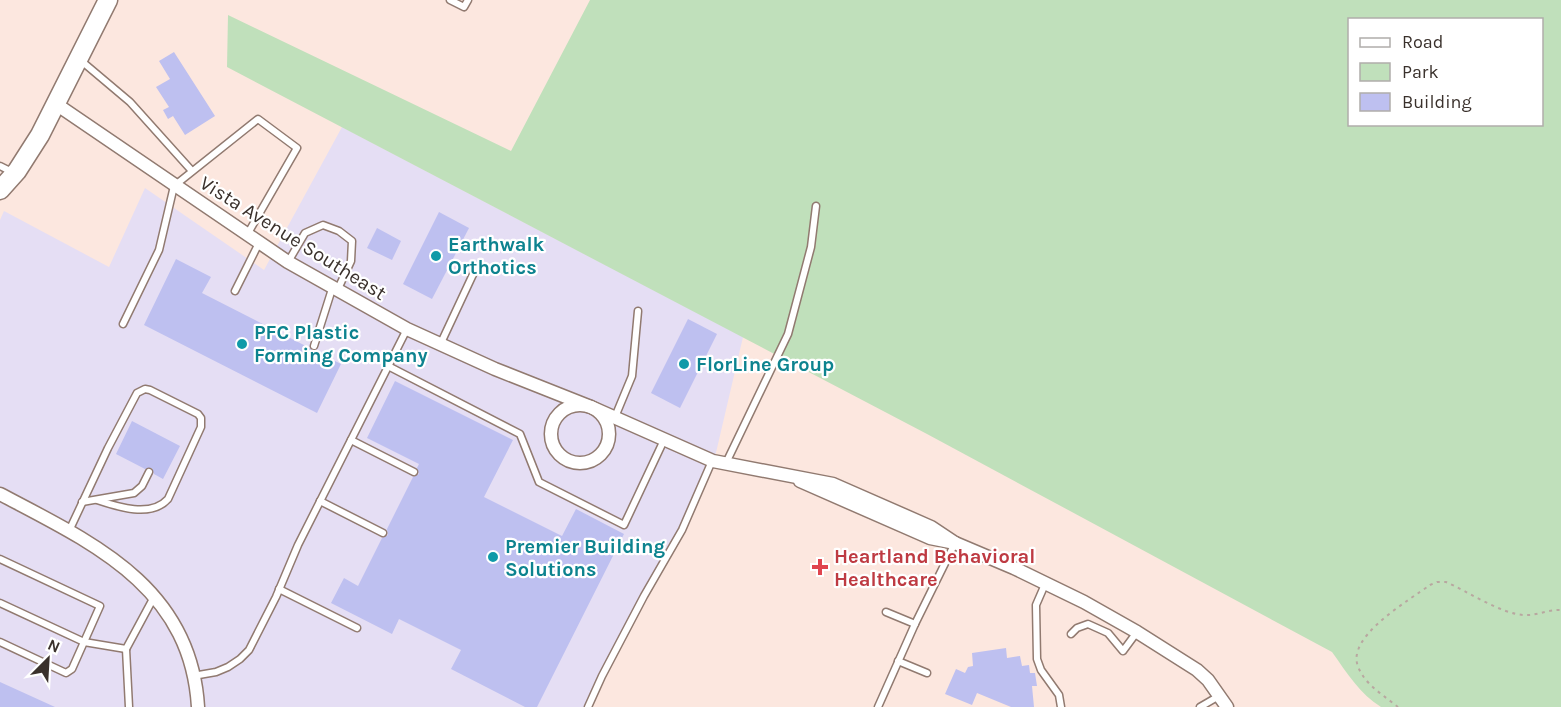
<svg xmlns="http://www.w3.org/2000/svg" width="1561" height="707" font-family="Karla,sans-serif">
  <style>
    .industrial { fill: #e5def4 }
    .green { fill: #c0e0bb; fill-rule: evenodd }
    .building { fill: #bec0f0 }
    .lines { fill: none; stroke-linecap: round; stroke-linejoin: round }
    .lane-casing { stroke: #917a70; stroke-width: 9 }
    .street-casing { stroke: #917a70; stroke-width: 15 }
    .secondary-casing { stroke: #917a70; stroke-width: 21 }
    .path { stroke: #b8a7a0; stroke-width: 2; stroke-dasharray: 3 4.5; stroke-linecap: butt }
    .lane { stroke: #fff; stroke-width: 6 }
    .street { stroke: #fff; stroke-width: 12 }
    .secondary { stroke: #fff; stroke-width: 18 }
    .culture-dot { fill: #0f9aa8; stroke: #fff; stroke-width: 2 }
    .health-dot { fill: #e0444e; stroke: #fff; stroke-width: 2 }
    .labels { text-anchor: middle; dominant-baseline: central; stroke-width: 4.5; stroke-linejoin: round; paint-order: stroke }
    .street-label { font-size: 20px; fill: #3a312c; stroke: #fff }
    .culture-label { font-size: 20px; font-weight: bold; fill: #0d838f; stroke: #fff; text-anchor: start }
    .health-label { font-size: 20px; font-weight: bold; fill: #be3a42; stroke: #fff; text-anchor: start }
  </style>
  <rect width="100%" height="100%" fill="#fce7df"/>
  <polygon class="industrial" points="342,127 743,337 711,474 586,707 0,707 0,220 4,211 109,267 145,188 264,270"/>
  <path class="green" d="M 590,0 L 1561,0 L 1561,707 L 1381,707 C 1360,694 1347,673 1332,652 L 927,434 L 227,67 L 228,15 L 511,151 ZM 1350,20 L 1542,20 L 1542,124 L 1350,124 Z"/>
  <g class="building">
    <polygon points="174,52 215,116 185,135 173,116 168,119 163,110 169,107 156,87 170,79 159,61"/>
    <polygon points="439,212 469,228 432,299 403,284"/>
    <polygon points="377,228 401,241 392,260 367,248"/>
    <polygon points="176,259 211,277 202,293 341,364 317,413 144,325"/>
    <polygon points="688,319 717,334 680,408 651,393"/>
    <polygon points="395,381 513,440 484,497 562,536 576,509 624,534 537,707 525,707 451,669 461,650 399,619 392,634 331,603 344,578 358,586 382,538 388,535 387,529 413,477 419,474 417,468 419,464 367,438"/>
    <polygon points="132,421 180,446 163,479 154,474 152,468 145,469 116,454"/>
    <polygon points="1006,648 1007,658 1020,656 1022,666 1029,665 1030,673 1035,673 1037,686 1032,686 1034,707 1011,707 977,693 972,705 945,694 956,669 965,673 968,667 973,666 972,653"/>
    <polygon points="0,682 55,707 0,707"/>
  </g>
  <g class="lines">
    <g class="lane-casing">
      <g id="lane">
        <polyline points="450,0 464,7 468,0"/>
        <polyline points="79,59 130,102 192,171"/>
        <polyline points="0,166 12,172"/>
        <polyline points="288,262 305,233 323,225 339,231 352,241 351,261 337,291"/>
        <polyline points="235,291 259,243"/>
        <polyline points="123,324 159,250 174,186 258,119 297,148 247,235"/>
        <polyline points="440,345 476,268"/>
        <polyline points="314,346 332,289"/>
        <polyline points="388,366 520,434 539,482 624,525 664,440"/>
        <polyline points="615,417 632,376 638,311"/>
        <polyline points="351,440 414,472"/>
        <polyline points="726,463 788,334 811,247 816,206"/>
        <polyline points="320,501 383,533"/>
        <polyline points="82,502 134,493 142,486 149,472"/>
        <path d="M 69,531 L 108,448 L 137,393 L 145,389 L 150,390 L 198,414 L 201,418 L 201,427 L 168,499 C 151,518 118,507 97,500"/>
        <polyline points="0,559 100,606 72,669 66,673 0,642"/>
        <polyline points="1046,582 1036,605 1037,659 1041,670 1059,695 1061,707"/>
        <polyline points="279,589 357,628"/>
        <polyline points="0,603 84,642 126,649 154,597"/>
        <polyline points="886,612 915,624"/>
        <polyline points="1071,634 1077,628 1088,624 1108,633 1123,651 1137,632"/>
        <polyline points="126,649 129,707"/>
        <polyline points="898,661 927,673"/>
        <polyline points="193,676 216,672 228,667 240,659 249,650 276,597 298,545 407,329"/>
        <polyline points="588,707 602,676 644,596 682,530 712,461"/>
        <polyline points="878,707 915,624 955,543"/>
        <polyline points="1200,707 1219,696"/>
      </g>
    </g>
    <g class="street-casing">
      <g id="street">
        <polyline points="56,104 288,262 407,329 495,369 591,407 713,461 833,484 931,527 955,543"/>
        <circle cx="580" cy="434" r="29"/>
        <polyline points="800,481 930,538 955,543 1014,568 1084,602 1137,632 1197,670 1208,680 1227,707"/>
        <path d="M 0,494 C 93,543 191,587 198,707"/>
      </g>
    </g>
    <g class="secondary-casing">
      <polyline id="secondary" points="0,190 17,171 40,135 108,0"/>
    </g>
    <path class="path" d="M 1398,707 C 1387,698 1371,688 1363,676 C 1359,670 1355,662 1357,654 C 1362,628 1409,600 1430,585 L 1437,582 L 1446,582 C 1467,591 1501,614 1524,615 C 1537,616 1548,609 1561,610"/>
    <use href="#lane" class="lane"/>
    <use href="#street" class="street"/>
    <use href="#secondary" class="secondary"/>
  </g>
  <g class="culture-dot">
    <circle cx="436" cy="256" r="6"/>
    <circle cx="242" cy="344" r="6"/>
    <circle cx="684" cy="364" r="6"/>
    <circle cx="493" cy="557" r="6"/>
  </g>
  <path class="health-dot" d="M817 558h6v6h6v6h-6v6h-6v-6h-6v-6h6z"/>
  <g class="labels">
    <g class="street-label">
      <text transform="translate(293 238) rotate(32)">Vista Avenue Southeast</text>
    </g>
    <g class="culture-label">
      <text x="448" y="244">Earthwalk<tspan x="448" dy="23">Orthotics</tspan></text>
      <text x="254" y="332">PFC Plastic<tspan x="254" dy="23">Forming Company</tspan></text>
      <text x="696" y="364">FlorLine Group</text>
      <text x="505" y="546">Premier Building<tspan x="505" dy="23">Solutions</tspan></text>
    </g>
    <g class="health-label">
      <text x="834" y="556">Heartland Behavioral<tspan x="834" dy="23">Healthcare</tspan></text>
    </g>
  </g>
  <rect x="1348" y="18" width="195" height="108" fill="#ffffff" stroke="#b0adab" stroke-width="1.5"/>
  <rect x="1360" y="38" width="30" height="9" fill="#ffffff" stroke="#b0adab" stroke-width="1.5"/>
  <text x="1402" y="48" font-size="18" fill="#3a312c">Road</text>
  <rect x="1360" y="63" width="30" height="18" fill="#c0e0bb" stroke="#b0adab" stroke-width="1.5"/>
  <text x="1402" y="78" font-size="18" fill="#3a312c">Park</text>
  <rect x="1360" y="93" width="30" height="18" fill="#bec0f0" stroke="#b0adab" stroke-width="1.5"/>
  <text x="1402" y="108" font-size="18" fill="#3a312c">Building</text>
  <g transform="translate(48 659) rotate(24)" stroke="#ffffff" stroke-width="4.5" paint-order="stroke">
  <path d="M0-4.5L10 22L0 15L-10 22Z" fill="#3a312c"/>
  <text y="-9" font-size="16" font-weight="bold" text-anchor="middle" fill="#3a312c">N</text>
  </g>
</svg>
